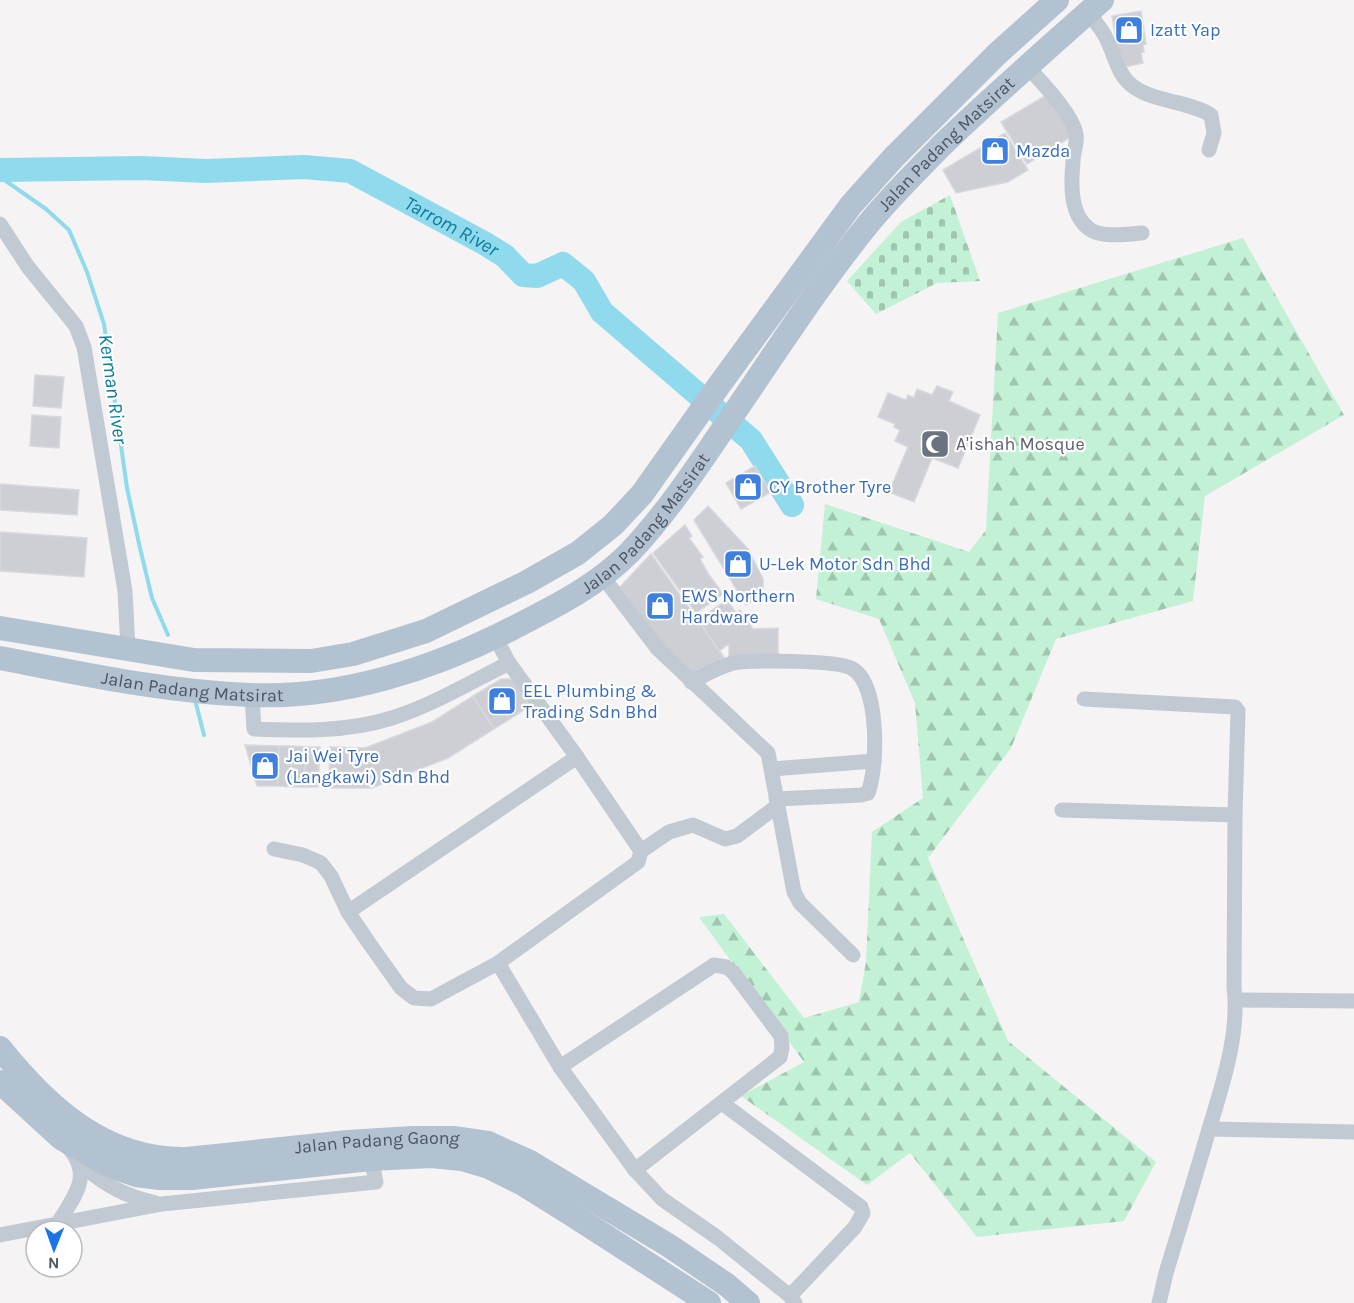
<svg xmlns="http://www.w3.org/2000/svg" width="1354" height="1303" font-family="Karla,sans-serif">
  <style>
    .forest { fill: url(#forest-firs) }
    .cemetery { fill: url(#cemetery-stones) }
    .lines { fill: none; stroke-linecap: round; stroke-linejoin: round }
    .stream { stroke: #90daee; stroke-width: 4 }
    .river { stroke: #90daee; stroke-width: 24 }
    .building { fill: #cdcfd5; stroke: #d7d9de; stroke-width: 1.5 }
    .minor { stroke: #c1cad2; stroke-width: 15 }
    .primary { stroke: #b3c2d1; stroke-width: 24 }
    .labels { text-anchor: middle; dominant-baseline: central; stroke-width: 4.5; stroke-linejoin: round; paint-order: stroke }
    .shop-label { font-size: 18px; fill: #366cbe; stroke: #fff; text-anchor: start }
    .street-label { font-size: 18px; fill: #4a5661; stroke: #fff }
    .worship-label { font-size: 18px; fill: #5b616d; stroke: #fff; text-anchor: start }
    .water-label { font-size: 20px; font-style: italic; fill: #0c7c9b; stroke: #fff }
  </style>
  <defs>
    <pattern id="forest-firs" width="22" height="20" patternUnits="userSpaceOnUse" patternTransform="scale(1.5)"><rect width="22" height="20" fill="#c3f1d5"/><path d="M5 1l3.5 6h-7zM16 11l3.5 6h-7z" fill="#a0c6b0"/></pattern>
    <pattern id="cemetery-stones" width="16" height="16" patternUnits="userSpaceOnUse" patternTransform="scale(1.5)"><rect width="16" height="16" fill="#c3f1d5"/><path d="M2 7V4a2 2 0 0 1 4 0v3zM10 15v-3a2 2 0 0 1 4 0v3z" fill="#a0c6b0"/></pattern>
  </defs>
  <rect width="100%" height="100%" fill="#f5f3f3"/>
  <polygon class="forest" points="1243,238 1344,415 1205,496 1193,601 1056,639 1011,748 928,858 1008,1041 1156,1162 1124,1221 977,1237 910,1153 867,1185 741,1096 804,1062 699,917 724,914 804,1018 859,1002 866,962 872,832 923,798 915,703 879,619 816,599 825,504 969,552 986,530 998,313"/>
  <polygon class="cemetery" points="950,195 980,281 937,283 876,314 847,281 901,222"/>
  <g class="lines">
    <g class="stream">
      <polyline points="0,177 46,209 69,230 87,272 104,324 127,488 140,548 152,598 168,635"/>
      <polyline points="195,700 204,735"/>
    </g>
    <path class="river" id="s1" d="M 0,170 L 142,168 L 206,171 L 304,167 L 350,171 L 484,243 L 505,256 L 523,275 L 537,276 L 563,264 L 584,281 L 602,312 L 751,440 L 792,505"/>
  </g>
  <g class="building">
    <polygon points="1141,11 1146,44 1143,45 1144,52 1141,53 1143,63 1124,67 1122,56 1119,57 1112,16"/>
    <polygon points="1048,94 1074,135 1027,164 1001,122"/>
    <polygon points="1005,133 1028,170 1008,182 956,193 943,170"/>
    <polygon points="35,375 64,377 61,408 33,406"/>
    <polygon points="937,386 953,392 949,401 980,415 958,468 932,458 914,502 889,492 908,447 895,441 900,430 894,427 895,424 878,417 888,393 906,400 908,395 914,398 917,389 932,395"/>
    <polygon points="32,415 61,417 59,448 30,446"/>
    <polygon points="755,466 771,492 741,509 726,483"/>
    <polygon points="0,484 79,490 77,515 0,510"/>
    <polygon points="708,506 748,549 763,579 763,594 746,605 694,520"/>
    <polygon points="685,525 692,536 689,538 703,557 700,559 709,575 723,594 696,613 653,553"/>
    <polygon points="0,532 87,538 84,577 0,571"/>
    <polygon points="651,554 724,657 695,677 662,647 620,587"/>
    <polygon points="727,600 736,613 740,610 753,629 778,628 778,657 729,657 729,644 719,651 701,624 711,617 708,613"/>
    <polygon points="501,679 513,679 530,706 494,729 473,696"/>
    <polygon points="473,696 494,729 448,758 372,788 329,788 330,747 365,748 432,722"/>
    <polygon points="245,745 279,746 278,786 257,786"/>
    <polygon points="279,746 293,746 291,787 278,786"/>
    <polygon points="293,746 306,747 305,787 291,787"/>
    <polygon points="306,747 320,747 318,787 305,787"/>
  </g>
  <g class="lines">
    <g class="minor">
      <path d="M 1088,13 C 1095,21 1103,30 1107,40 C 1114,54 1117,71 1128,82 C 1147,102 1187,100 1211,115 L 1214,133 L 1209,150"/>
      <path d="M 1027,66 C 1041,82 1072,113 1076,134 C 1078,142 1073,152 1073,161 C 1071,183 1069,216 1091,230 C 1104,238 1127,234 1142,233"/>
      <polyline points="0,224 28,267 76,326 84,347 125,591 128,649"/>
      <polyline points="603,577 657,648 768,753 794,892 800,903 853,955"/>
      <polyline points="509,663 577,757 641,851 638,862 498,963 560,1067 635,1170 662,1199 718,1238 790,1296 795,1303"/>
      <path d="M 691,682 C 705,675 718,667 733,663 C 751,660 836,660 851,668 C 880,682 878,767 868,793 L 861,795 L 776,799"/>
      <path d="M 252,695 L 254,729 C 300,731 347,732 392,718 C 433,705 471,682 509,663 L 495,637"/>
      <polyline points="1084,699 1235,707 1238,711 1235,815"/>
      <polyline points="772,769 874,761"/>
      <path d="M 1062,810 L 1235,815 L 1234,987 C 1240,1036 1221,1089 1207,1136 C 1194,1181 1180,1227 1166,1273 L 1159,1303"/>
      <polyline points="274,849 303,855 321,863 331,876 348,912 369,943 401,988 414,998 431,999 498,963"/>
      <polyline points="641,851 669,832 693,825 725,839 737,836 777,806"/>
      <polyline points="348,912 577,757"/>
      <polyline points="1236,1000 1354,1001"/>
      <polyline points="560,1067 714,965 726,967 733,972 781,1036 782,1048 780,1057 635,1170"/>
      <polyline points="722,1103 861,1207 863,1213 855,1227 790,1296"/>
      <polyline points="1209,1129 1354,1132"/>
      <path d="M 81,1165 C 107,1186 124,1196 156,1203"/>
      <path d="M 57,1225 C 73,1197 94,1177 69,1148"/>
      <polyline points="0,1235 162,1204 376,1182 370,1153"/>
    </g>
    <g class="primary">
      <polyline points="0,628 194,660 311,661 353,654 426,631 527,582 578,553 613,525 642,494 720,384 851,205 894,157 997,54 1057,0"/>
      <path id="s2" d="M 0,658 C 83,674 166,692 250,695 C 340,699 433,669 513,628 C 554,607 597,586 630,552 C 665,515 694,472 723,429 C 771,360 816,288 869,223 C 891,196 917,171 941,146 C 993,96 1048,48 1102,0"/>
      <path id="s3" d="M 0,1048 C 48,1108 106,1161 187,1159 L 348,1142 L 412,1138 L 453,1138 L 488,1143 L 530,1162 L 668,1245 L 727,1285 L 748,1303"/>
      <polyline points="0,1082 61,1138 108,1165 136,1175 160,1178 192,1178 371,1159 431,1156 462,1159 489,1167 523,1184 571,1214 709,1303"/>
    </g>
  </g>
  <defs>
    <g id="shop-square" transform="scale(1.5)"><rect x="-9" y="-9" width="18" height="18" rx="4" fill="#3f7fe0" stroke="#fff"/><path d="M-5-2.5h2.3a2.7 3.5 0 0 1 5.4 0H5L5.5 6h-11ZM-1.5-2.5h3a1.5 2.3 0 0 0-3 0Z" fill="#fff"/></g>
    <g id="mosque-square" transform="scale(1.5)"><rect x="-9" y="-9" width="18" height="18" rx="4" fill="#6b7280" stroke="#fff"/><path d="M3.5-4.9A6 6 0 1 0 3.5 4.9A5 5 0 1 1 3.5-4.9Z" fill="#fff"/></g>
  </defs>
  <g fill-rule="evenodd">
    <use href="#shop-square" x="1129" y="30"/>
    <use href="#shop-square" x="995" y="151"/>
    <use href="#mosque-square" x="935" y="444"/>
    <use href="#shop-square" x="748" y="487"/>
    <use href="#shop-square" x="738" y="564"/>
    <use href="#shop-square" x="660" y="606"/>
    <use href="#shop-square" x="502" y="701"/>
    <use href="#shop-square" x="265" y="766"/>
  </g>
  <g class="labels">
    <g class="shop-label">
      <text x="1150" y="30">Izatt Yap</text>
      <text x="1016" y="151">Mazda</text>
      <text x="769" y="487">CY Brother Tyre</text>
      <text x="759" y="564">U-Lek Motor Sdn Bhd</text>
      <text x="681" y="596">EWS Northern<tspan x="681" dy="21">Hardware</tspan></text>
      <text x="523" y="691">EEL Plumbing &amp;<tspan x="523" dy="21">Trading Sdn Bhd</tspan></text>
      <text x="286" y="756">Jai Wei Tyre<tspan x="286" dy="21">(Langkawi) Sdn Bhd</tspan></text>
    </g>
    <g class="street-label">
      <text stroke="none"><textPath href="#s2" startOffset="1185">Jalan Padang Matsirat</textPath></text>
      <text stroke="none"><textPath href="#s2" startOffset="699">Jalan Padang Matsirat</textPath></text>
      <text stroke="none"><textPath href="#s2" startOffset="195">Jalan Padang Matsirat</textPath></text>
      <text stroke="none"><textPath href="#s3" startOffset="417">Jalan Padang Gaong</textPath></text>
    </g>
    <g class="worship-label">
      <text x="956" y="444">A'ishah Mosque</text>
    </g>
    <g class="water-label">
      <text stroke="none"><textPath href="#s1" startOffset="466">Tarrom River</textPath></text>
      <text transform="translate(113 389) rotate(82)">Kerman River</text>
    </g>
  </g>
  <g transform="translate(54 1249) rotate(181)"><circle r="28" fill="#ffffff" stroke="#b7bbc0" stroke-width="1.5"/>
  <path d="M0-4.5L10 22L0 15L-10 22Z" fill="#1a73e8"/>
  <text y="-9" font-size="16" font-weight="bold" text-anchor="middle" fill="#4a5661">N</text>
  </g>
</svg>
